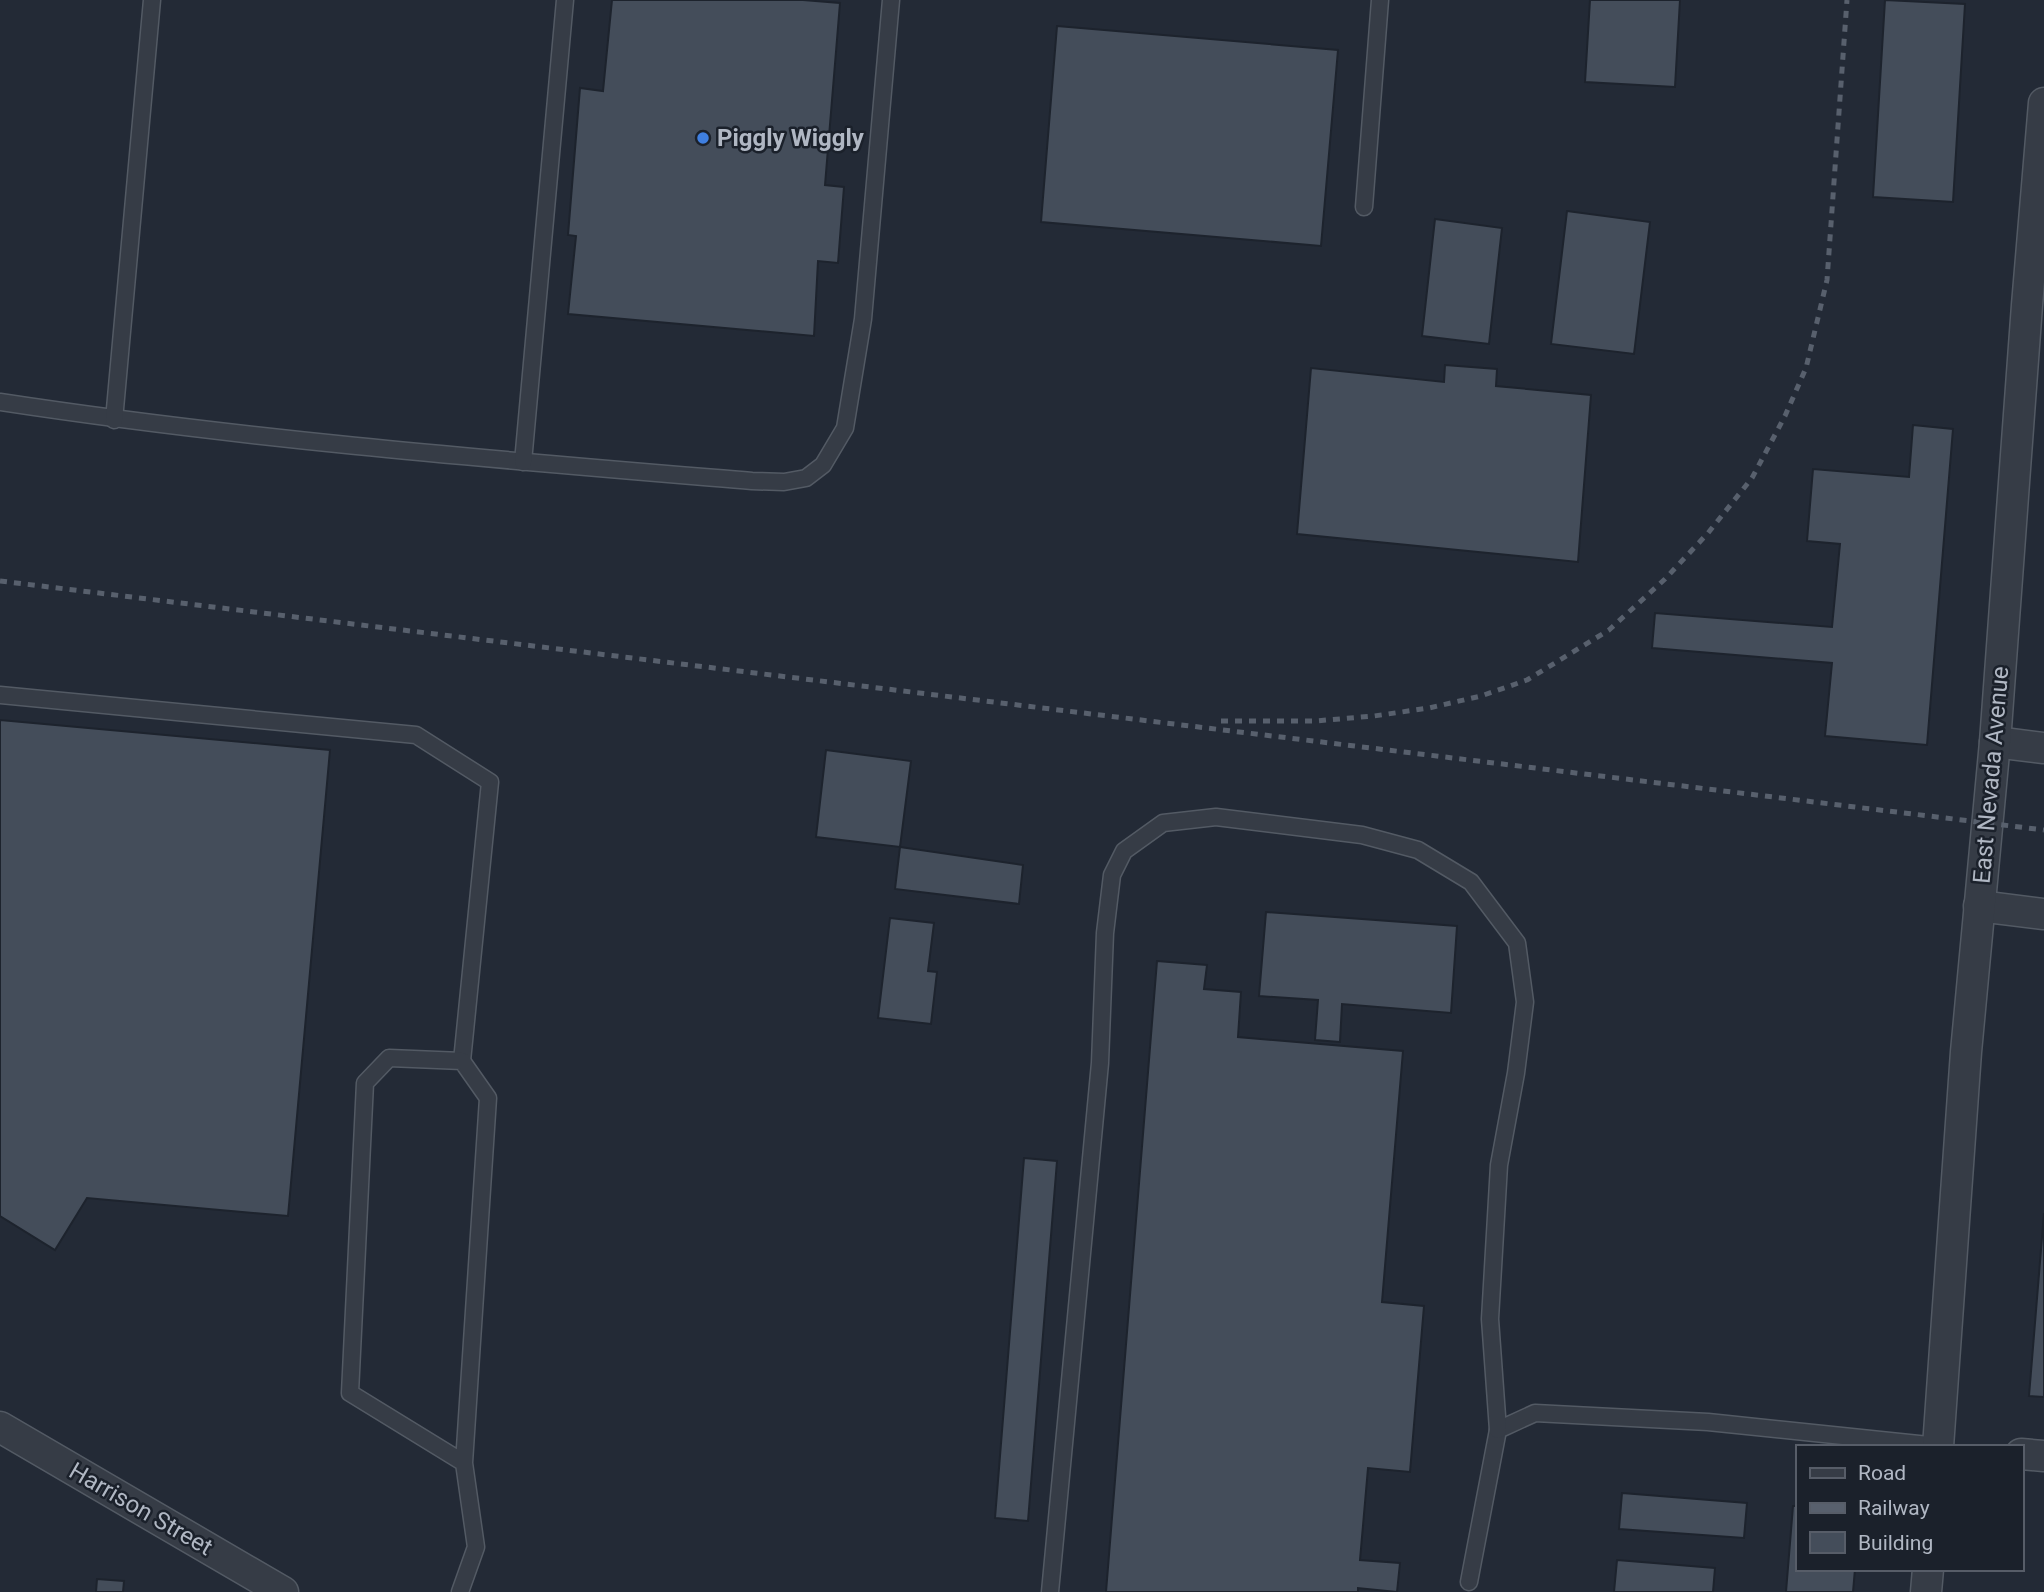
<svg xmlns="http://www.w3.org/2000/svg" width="2044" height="1592" font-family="Roboto,sans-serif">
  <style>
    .building { fill: #444d5a; stroke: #1d232d; stroke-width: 2 }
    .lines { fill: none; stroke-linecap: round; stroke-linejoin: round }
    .service-casing { stroke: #535a64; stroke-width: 19 }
    .minor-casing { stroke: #535a64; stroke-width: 33 }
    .service { stroke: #363c46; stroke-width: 16 }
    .minor { stroke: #363c46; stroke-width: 30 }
    .rail { stroke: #58606d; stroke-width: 5; stroke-dasharray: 7 7; stroke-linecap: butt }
    .shop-dot { fill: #3f7fe0; stroke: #1b212b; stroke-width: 2.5 }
    .labels { text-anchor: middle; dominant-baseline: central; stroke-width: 5; stroke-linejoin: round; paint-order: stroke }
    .poi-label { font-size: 24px; font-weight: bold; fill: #b0b7c3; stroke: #1b212b; text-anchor: start }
    .street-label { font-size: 24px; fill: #b0b7c3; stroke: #1b212b }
  </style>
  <rect width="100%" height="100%" fill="#232a36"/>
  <g class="building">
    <polygon points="612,0 803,0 840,3 825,185 844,187 838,263 818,261 814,336 568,314 576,236 568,235 580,88 603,91"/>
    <polygon points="1590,0 1680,0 1675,87 1585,82"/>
    <polygon points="1885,0 1965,4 1953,202 1873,197"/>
    <polygon points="1057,26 1338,50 1321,246 1041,222"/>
    <polygon points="1567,211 1650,222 1634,354 1551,344"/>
    <polygon points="1435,219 1502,228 1489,344 1422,336"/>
    <polygon points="1445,365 1497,369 1496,386 1591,395 1578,562 1297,534 1311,368 1444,382"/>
    <polygon points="1913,425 1953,429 1927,745 1825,736 1832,663 1652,648 1655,613 1832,627 1840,544 1807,541 1813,469 1909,477"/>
    <polygon points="0,720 330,750 288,1216 87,1198 55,1250 0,1216"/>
    <polygon points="826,750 911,761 900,847 816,837"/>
    <polygon points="900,847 1023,865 1019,904 895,889"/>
    <polygon points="1266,912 1457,926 1451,1013 1342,1004 1340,1042 1315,1040 1318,1000 1259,996"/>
    <polygon points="890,918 934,923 928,971 937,972 931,1024 878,1018"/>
    <polygon points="1157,961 1207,965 1204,989 1241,992 1238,1037 1403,1051 1382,1302 1424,1306 1410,1472 1368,1468 1360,1560 1400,1563 1397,1592 1358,1588 1358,1592 1106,1592"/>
    <polygon points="1024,1158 1057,1161 1028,1521 995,1518"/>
    <polygon points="2044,1213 2044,1397 2029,1396"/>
    <polygon points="1622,1493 1747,1503 1744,1538 1619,1529"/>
    <polygon points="1793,1506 1797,1506 1797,1569 1855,1569 1853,1592 1786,1592"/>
    <polygon points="1617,1560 1715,1568 1713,1592 1614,1592"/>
    <polygon points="97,1579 124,1581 123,1592 96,1592"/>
  </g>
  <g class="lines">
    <g class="service-casing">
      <g id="service">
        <polyline points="1364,207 1380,0"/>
        <path d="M 0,402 C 249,440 501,460 752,481 L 784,482 L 806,478 L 823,465 L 845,428 L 863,319 L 891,0"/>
        <polyline points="114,420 152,0"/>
        <polyline points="523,462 565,0"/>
        <polyline points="0,695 416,735 490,782 462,1061"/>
        <polyline points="1469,1582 1498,1430 1535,1413 1708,1422 1938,1446"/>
        <polyline points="460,1592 476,1547 464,1463 488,1098 462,1061 389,1058 365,1083 350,1393 464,1463"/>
        <polyline points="1050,1592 1100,1063 1105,933 1112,875 1124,851 1163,823 1216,817 1362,835 1418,850 1471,882 1517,943 1525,1002 1516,1073 1499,1165 1490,1319 1498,1430"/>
      </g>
    </g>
    <g class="minor-casing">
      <g id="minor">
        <polyline points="1995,742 2044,748"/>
        <polyline points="1979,906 2044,914"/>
        <polyline points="0,1427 283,1592"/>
        <polyline points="1938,1447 1966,1052 1995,742 2027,305 2044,103"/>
        <polyline points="2021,1454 2044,1456"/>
        <polyline points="1926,1592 1928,1569"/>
      </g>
    </g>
    <use href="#service" class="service"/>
    <use href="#minor" class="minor"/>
    <g class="rail">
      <polyline points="0,581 2044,830"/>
      <polyline points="1221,721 1315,721 1374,716 1429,708 1481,696 1527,680 1609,630 1665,579 1708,533 1752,478 1785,416 1806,368 1827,280 1847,0"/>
    </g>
  </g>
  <circle class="shop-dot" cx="703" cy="138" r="7"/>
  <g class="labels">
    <g class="poi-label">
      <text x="717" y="138">Piggly Wiggly</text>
    </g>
    <g class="street-label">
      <text transform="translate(1991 775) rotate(-85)">East Nevada Avenue</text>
      <text transform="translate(141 1509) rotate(30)">Harrison Street</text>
    </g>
  </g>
  <rect x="1796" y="1445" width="228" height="126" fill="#1b212b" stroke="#575d68" stroke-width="2"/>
  <rect x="1810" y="1468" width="35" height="10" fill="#363c46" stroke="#575d68" stroke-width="2"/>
  <text x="1858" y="1480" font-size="21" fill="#b0b7c3">Road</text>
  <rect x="1810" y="1503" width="35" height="10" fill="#58606d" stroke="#575d68" stroke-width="2"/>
  <text x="1858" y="1515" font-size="21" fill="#b0b7c3">Railway</text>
  <rect x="1810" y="1532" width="35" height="21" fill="#444d5a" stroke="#575d68" stroke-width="2"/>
  <text x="1858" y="1550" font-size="21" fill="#b0b7c3">Building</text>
</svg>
